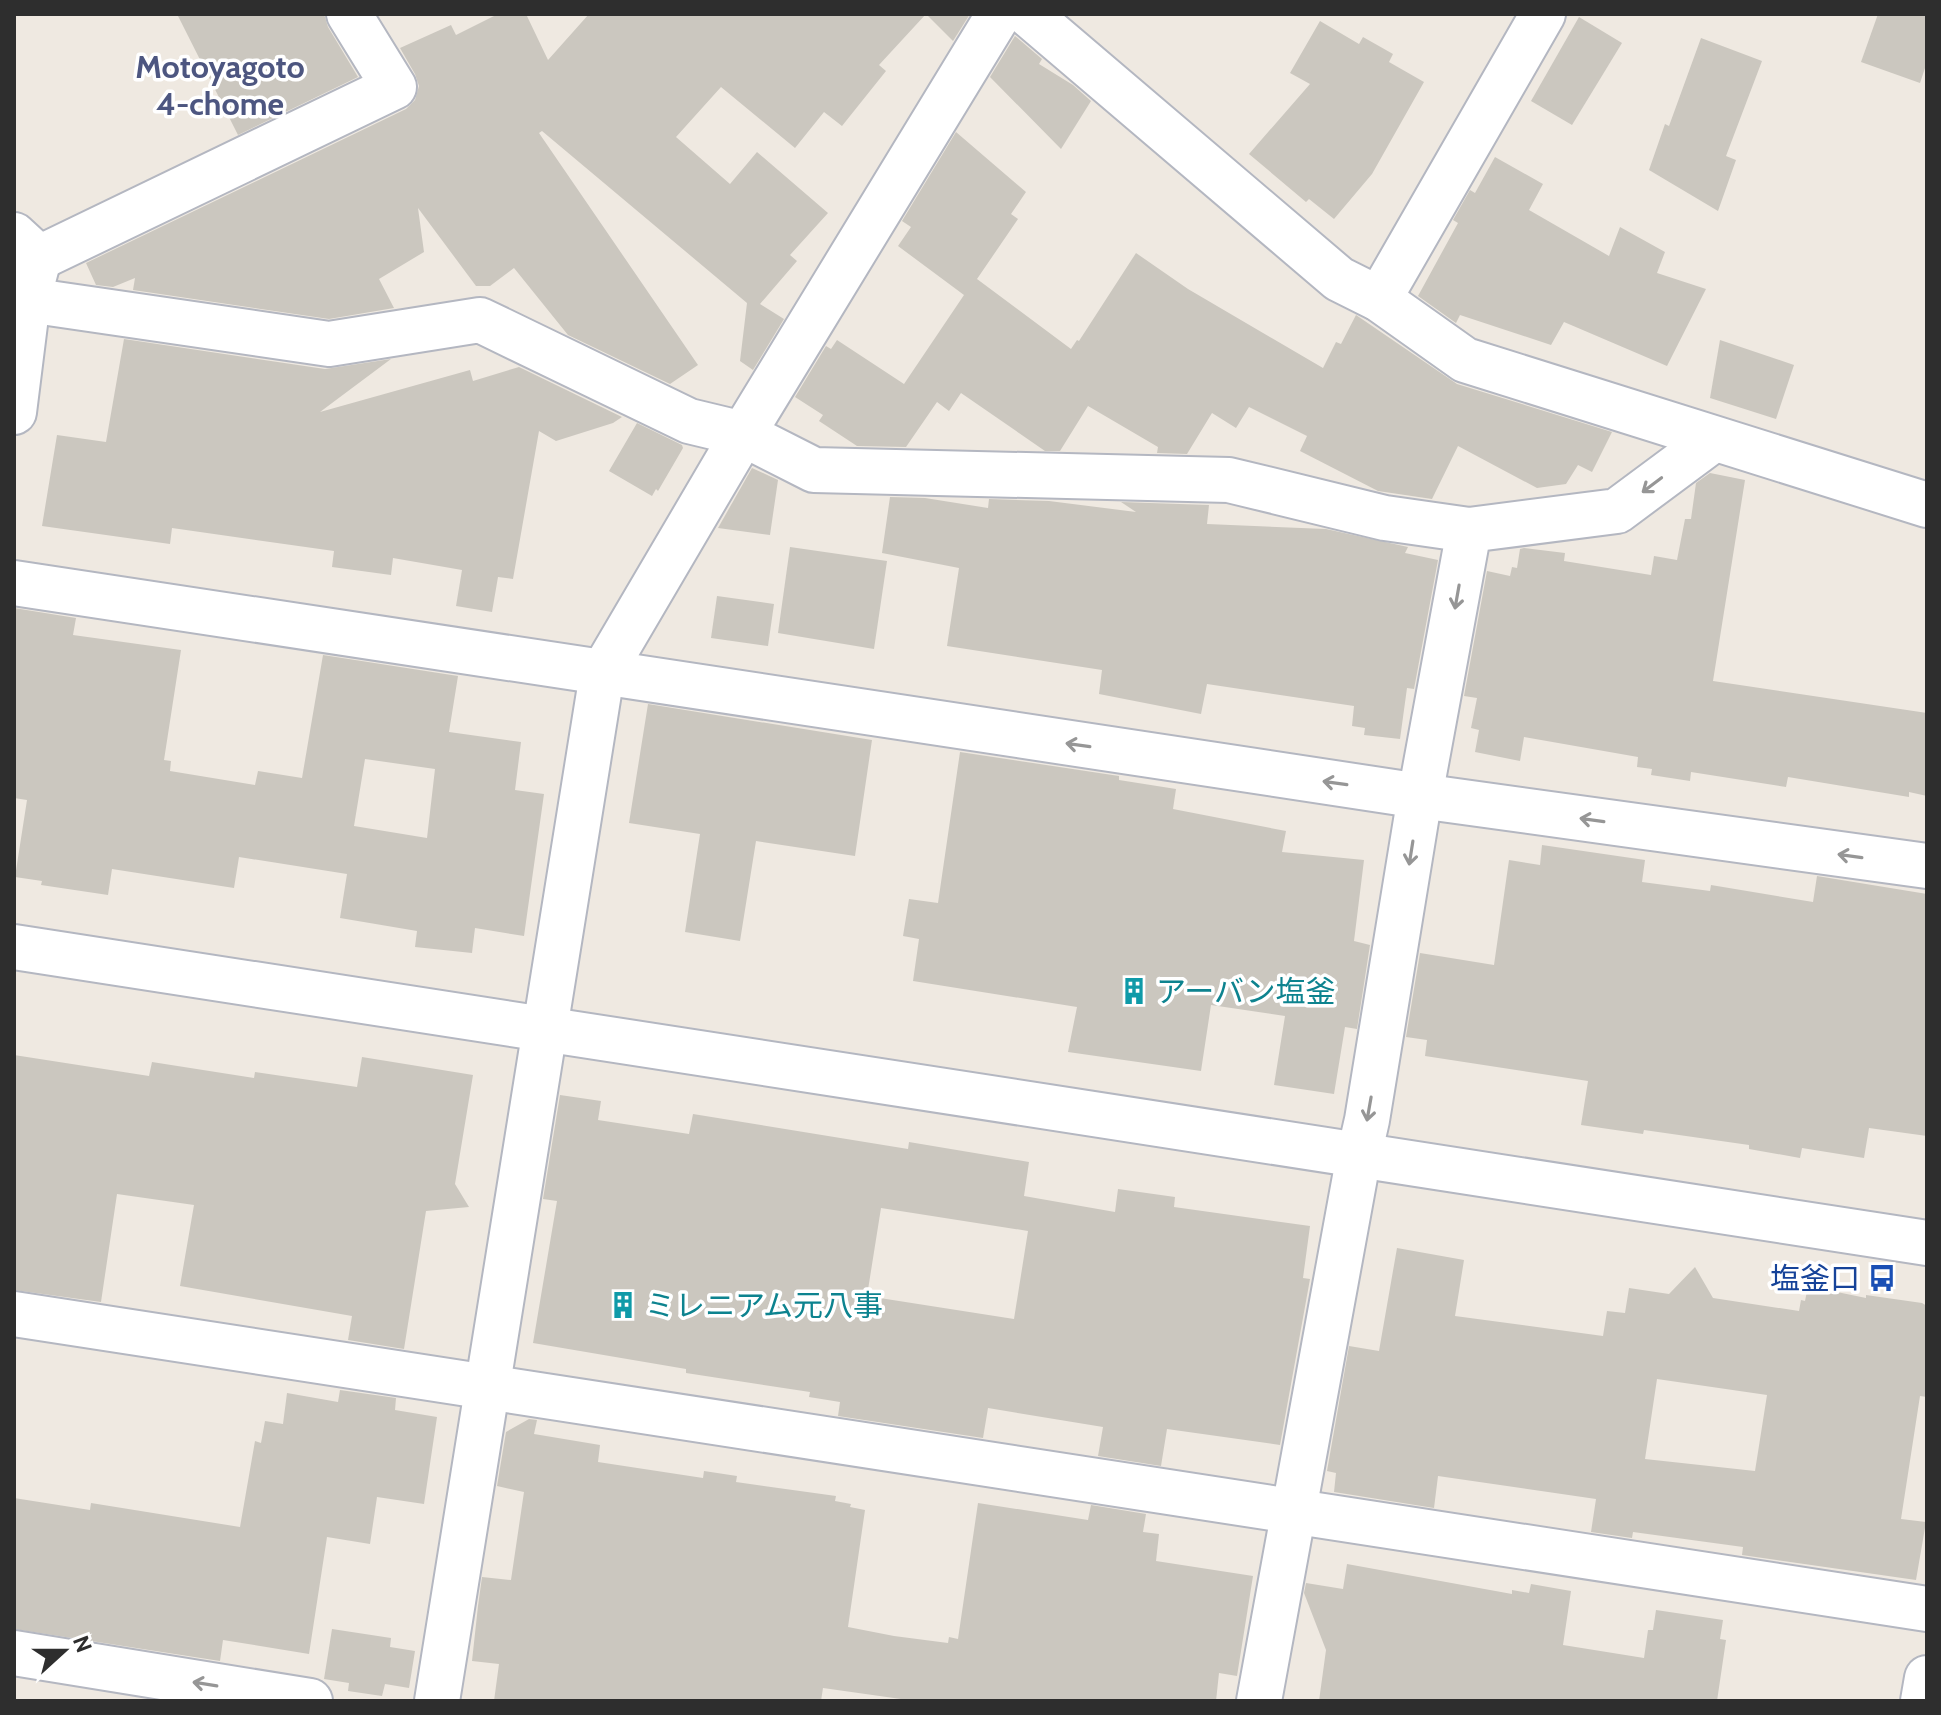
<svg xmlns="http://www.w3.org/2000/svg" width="1941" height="1715" font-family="Cabin,'Noto Sans JP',sans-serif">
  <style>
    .building { fill: #cbc7bf; fill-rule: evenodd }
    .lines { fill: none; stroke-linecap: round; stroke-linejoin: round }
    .minor-casing { stroke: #b4b7c1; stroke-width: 48 }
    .tertiary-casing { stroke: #b4b7c1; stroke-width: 48 }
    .minor { stroke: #fff; stroke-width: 44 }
    .tertiary { stroke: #fff; stroke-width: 44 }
    .oneway { stroke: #969696 }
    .labels { text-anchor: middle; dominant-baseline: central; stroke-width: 7; stroke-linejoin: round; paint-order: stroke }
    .culture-label { font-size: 30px; fill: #0d838f; stroke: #fff; text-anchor: start }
    .transit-label { font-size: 30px; fill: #164399; stroke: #fff; text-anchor: end }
    .neighbourhood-label { font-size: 32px; font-weight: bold; fill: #4d5680; stroke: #fff }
  </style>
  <rect width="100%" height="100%" fill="#efe9e1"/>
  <g class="building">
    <polygon points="177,14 324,14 328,27 358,77 238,135"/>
    <polygon points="498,14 526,14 548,60 589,14 926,14 879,65 886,71 842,126 824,112 795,148 721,87 676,137 730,184 757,152 828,213 790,255 797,261 760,304 784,319 753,370 740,361 747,303 542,131 539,133 698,365 670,384 568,335 514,268 490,286 476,286 418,208 424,252 379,279 394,308 329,319 133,290 135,278 113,287 96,285 86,263 406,109 415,100 419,86 415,74 400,48 451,25 456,35"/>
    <polygon points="926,14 970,14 953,41"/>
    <polygon points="1878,14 1927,14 1927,62 1920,83 1861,62"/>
    <polygon points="1579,17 1622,43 1572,125 1531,101"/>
    <polygon points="1320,21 1359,44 1363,37 1393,54 1389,62 1424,82 1372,174 1334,219 1309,199 1306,202 1249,154 1310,84 1290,73"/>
    <polygon points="1015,36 1042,59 1039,64 1073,85 1091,101 1061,149 990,77"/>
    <polygon points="1701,38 1762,61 1726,156 1736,160 1718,211 1649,170 1665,124 1669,126"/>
    <polygon points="956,132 1026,192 1011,214 1018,219 977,279 1071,349 1077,340 1079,341 1136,253 1188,289 1323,368 1336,342 1341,344 1356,315 1457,384 1612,432 1592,472 1578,465 1566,484 1537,488 1458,446 1432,499 1378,491 1300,451 1307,436 1249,407 1236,428 1212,413 1187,454 1157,453 1158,447 1088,406 1060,451 1045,451 961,393 949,411 937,402 906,447 857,446 819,421 823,415 795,397 826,346 831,349 837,340 904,384 964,295 898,246 911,227 902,221"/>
    <polygon points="1495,157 1543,184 1529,210 1609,256 1620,227 1665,252 1657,273 1706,289 1667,366 1564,322 1551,345 1460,315 1456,323 1418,296 1458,223 1453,220 1470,190 1475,193"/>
    <polygon points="124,339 325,369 391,359 320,412 470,370 473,381 519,367 622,417 613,423 556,441 539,431 513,579 498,577 492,612 456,606 462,570 393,558 391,575 332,567 334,551 172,528 170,544 42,526 57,435 106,442"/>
    <polygon points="1720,340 1794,365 1776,419 1710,398"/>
    <polygon points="637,423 682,445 683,448 658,491 656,489 652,496 609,471"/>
    <polygon points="752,468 778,480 770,535 718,528"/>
    <polygon points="1710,473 1745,480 1713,681 1927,713 1927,796 1909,792 1909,797 1788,777 1786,787 1691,772 1690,781 1651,775 1652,769 1637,767 1638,757 1524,737 1520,761 1475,752 1479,730 1471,728 1477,698 1464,696 1487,571 1510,576 1512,567 1517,568 1520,549 1524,548 1565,553 1564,561 1651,575 1654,556 1677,560 1685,519 1691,519 1696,483"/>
    <polygon points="890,497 925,498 988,508 989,499 1049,501 1136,512 1121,502 1209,505 1207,524 1326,529 1408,547 1405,553 1438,560 1414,689 1407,688 1400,739 1364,735 1365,728 1352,726 1354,706 1207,684 1201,714 1099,694 1102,670 947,646 959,568 882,553"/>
    <polygon points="790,547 887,561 874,649 778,633"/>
    <polygon points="717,596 774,604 768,646 711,638"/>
    <path d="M 14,608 L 76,618 L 73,635 L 181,650 L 164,760 L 171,761 L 170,771 L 255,785 L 258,771 L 302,778 L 323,655 L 458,676 L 449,732 L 521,742 L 515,790 L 544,794 L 524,936 L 475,928 L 472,953 L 415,947 L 417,931 L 340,918 L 347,874 L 239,857 L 234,888 L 112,869 L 108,895 L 41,885 L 42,881 L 15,877 L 27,800 L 14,798 ZM 365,759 L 435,769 L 427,838 L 354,826 Z"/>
    <polygon points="648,704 872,740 855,856 756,841 740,941 685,932 700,834 629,823"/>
    <polygon points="960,752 1119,776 1119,780 1176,789 1173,809 1286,831 1282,852 1364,860 1354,941 1370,945 1357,1029 1345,1027 1334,1094 1274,1085 1285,1016 1211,1005 1201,1071 1068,1052 1077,1007 913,981 919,939 903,936 909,899 938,903"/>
    <polygon points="1542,845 1645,860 1642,882 1710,891 1711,885 1813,902 1817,876 1927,894 1927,1136 1869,1128 1864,1158 1802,1148 1800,1158 1749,1149 1749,1145 1644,1130 1643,1134 1581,1125 1588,1081 1425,1056 1427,1040 1406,1037 1420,953 1494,965 1509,860 1540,865"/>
    <polygon points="14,1055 149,1076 152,1062 254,1078 255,1072 357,1087 362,1057 473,1075 455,1184 469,1207 426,1211 404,1349 348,1340 352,1316 180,1286 194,1205 117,1194 101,1302 14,1290"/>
    <path d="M 560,1095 L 601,1101 L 598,1120 L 689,1134 L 693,1114 L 908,1149 L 909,1142 L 1029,1162 L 1024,1196 L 1115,1212 L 1118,1189 L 1175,1197 L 1174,1207 L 1310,1226 L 1303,1278 L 1310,1279 L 1280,1445 L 1167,1429 L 1161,1466 L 1098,1456 L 1103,1427 L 988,1408 L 983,1438 L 838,1416 L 840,1402 L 809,1397 L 810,1392 L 686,1373 L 686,1369 L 533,1343 L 557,1201 L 543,1199 ZM 881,1208 L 1028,1231 L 1014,1319 L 867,1296 Z"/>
    <path d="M 1397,1248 L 1464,1260 L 1455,1316 L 1603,1336 L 1607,1311 L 1625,1313 L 1629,1288 L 1669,1294 L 1695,1267 L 1713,1298 L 1799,1311 L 1801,1300 L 1805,1301 L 1808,1286 L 1866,1298 L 1866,1295 L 1922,1303 L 1927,1306 L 1927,1397 L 1920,1396 L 1901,1519 L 1926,1522 L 1916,1580 L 1742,1555 L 1743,1547 L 1633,1532 L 1632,1538 L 1591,1532 L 1596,1499 L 1438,1476 L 1434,1508 L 1334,1492 L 1336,1473 L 1327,1471 L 1349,1346 L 1379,1351 ZM 1657,1379 L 1767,1395 L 1755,1471 L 1645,1459 Z"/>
    <polygon points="340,1390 396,1398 395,1410 437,1417 424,1504 377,1497 370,1544 327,1537 309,1654 223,1640 220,1661 14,1629 14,1498 90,1510 91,1503 240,1527 255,1441 261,1443 265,1421 283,1424 287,1393 338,1402"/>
    <polygon points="529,1419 537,1420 534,1434 600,1445 598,1462 703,1478 704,1471 737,1476 736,1482 836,1496 835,1501 851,1504 850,1507 865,1510 848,1627 894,1636 948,1643 949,1637 958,1639 978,1503 1088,1520 1091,1505 1146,1514 1143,1532 1159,1534 1156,1561 1253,1576 1237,1676 1219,1673 1216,1701 915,1701 823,1688 821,1701 494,1701 499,1664 472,1661 478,1606 482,1577 511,1580 524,1492 497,1486 506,1432"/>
    <polygon points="1347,1564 1512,1594 1512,1590 1529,1593 1531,1584 1571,1591 1563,1645 1644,1658 1648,1630 1653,1630 1656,1610 1723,1620 1720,1639 1726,1640 1717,1701 1319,1701 1326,1650 1304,1593 1306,1583 1343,1589"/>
    <polygon points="332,1629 391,1638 390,1647 415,1651 409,1688 385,1684 382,1696 348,1691 349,1683 324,1679"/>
  </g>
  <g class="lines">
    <g class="minor-casing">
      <g id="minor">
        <polyline points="1028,14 1339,279 1379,299 1465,360 1927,505"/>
        <polyline points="14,235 39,258 28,300 14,412"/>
        <polyline points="39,258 394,87 349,14"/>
        <polyline points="28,300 329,344 480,320 689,421 743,434 814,470 1229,480 1385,518 1469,530"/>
        <polyline points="14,583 1420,796 1927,866"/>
        <polyline points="14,1314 1927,1609"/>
        <polyline points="14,1653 310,1701"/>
        <polyline points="437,1701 602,674 743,434 999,14"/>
        <polyline points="1259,1701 1359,1155 1367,1120 1420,796 1469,530 1617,511 1714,439"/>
        <polyline points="1923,1701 1927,1678"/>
      </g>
    </g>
    <g class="tertiary-casing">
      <g id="tertiary">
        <polyline points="1379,299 1543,14"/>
        <polyline points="14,947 1927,1243"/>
      </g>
    </g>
    <use href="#minor" class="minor"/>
    <use href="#tertiary" class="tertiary"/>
  </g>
  <defs><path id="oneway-shaft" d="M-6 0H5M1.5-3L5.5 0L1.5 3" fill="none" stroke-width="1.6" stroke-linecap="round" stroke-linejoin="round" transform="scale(2)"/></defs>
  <g class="oneway">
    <use href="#oneway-shaft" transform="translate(1652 485) rotate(143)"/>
    <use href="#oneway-shaft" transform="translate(1457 597) rotate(100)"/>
    <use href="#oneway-shaft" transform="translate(1078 745) rotate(-172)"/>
    <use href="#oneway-shaft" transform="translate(1335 783) rotate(-172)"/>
    <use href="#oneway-shaft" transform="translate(1592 820) rotate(-172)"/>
    <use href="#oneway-shaft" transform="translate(1411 853) rotate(99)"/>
    <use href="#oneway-shaft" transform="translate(1850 856) rotate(-172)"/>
    <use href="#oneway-shaft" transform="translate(1369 1109) rotate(100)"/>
    <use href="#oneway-shaft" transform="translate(205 1684) rotate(-171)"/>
  </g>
  <defs>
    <g id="building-bare" transform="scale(2.16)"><path d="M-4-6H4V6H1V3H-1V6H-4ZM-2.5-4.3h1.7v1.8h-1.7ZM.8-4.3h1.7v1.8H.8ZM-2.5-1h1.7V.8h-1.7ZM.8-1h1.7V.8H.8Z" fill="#0f9aa8" stroke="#fff" stroke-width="2.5" paint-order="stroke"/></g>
    <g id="bus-bare" transform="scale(2.16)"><path d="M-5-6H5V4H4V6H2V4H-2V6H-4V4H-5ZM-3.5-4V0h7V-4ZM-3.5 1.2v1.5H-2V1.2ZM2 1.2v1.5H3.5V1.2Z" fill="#1a4fb4" stroke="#fff" stroke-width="2.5" paint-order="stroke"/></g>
  </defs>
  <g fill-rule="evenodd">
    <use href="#building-bare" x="1134" y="991"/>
    <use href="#bus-bare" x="1882" y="1278"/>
    <use href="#building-bare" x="623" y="1305"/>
  </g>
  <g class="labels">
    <g class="culture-label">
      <text x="1156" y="991">アーバン塩釜</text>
      <text x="645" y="1305">ミレニアム元八事</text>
    </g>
    <g class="transit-label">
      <text x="1860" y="1278">塩釜口</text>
    </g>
    <g class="neighbourhood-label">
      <text x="220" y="66">Motoyagoto<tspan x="220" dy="37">4-chome</tspan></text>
    </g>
  </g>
  <rect width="1941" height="1715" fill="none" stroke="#2e2e2e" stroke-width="32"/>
  <g transform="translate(64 1651) rotate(69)" stroke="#ffffff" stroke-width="6" paint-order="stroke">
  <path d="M0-6L14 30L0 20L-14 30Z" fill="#2e2e2e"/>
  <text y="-12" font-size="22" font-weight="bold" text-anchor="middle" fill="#2e2e2e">N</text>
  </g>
</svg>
